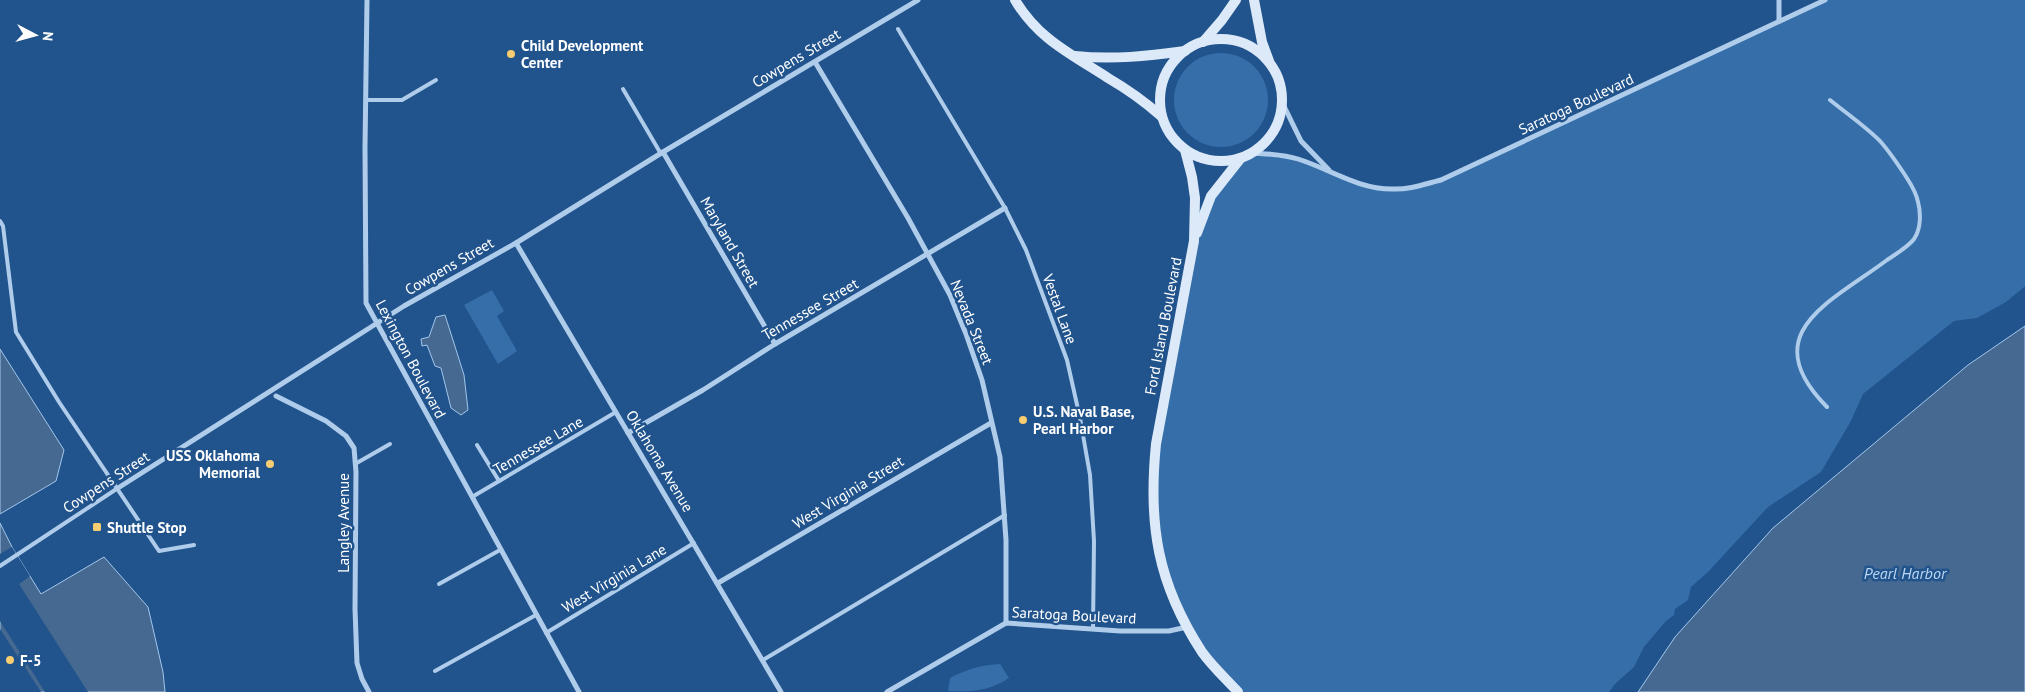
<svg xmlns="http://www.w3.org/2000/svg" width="2025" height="692" font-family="'PT Sans',sans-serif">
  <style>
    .green { fill: #356ea9 }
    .water { fill: #456991; stroke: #a3c7ec }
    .pier { fill: #21538c }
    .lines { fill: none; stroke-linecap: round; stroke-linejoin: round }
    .lane { stroke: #afcceb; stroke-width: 4 }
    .street { stroke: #afcceb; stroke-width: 5 }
    .secondary { stroke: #dbe9f9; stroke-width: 10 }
    .poi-dot { fill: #f8cc71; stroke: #21538c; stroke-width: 2 }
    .labels { text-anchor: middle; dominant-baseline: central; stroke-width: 5; stroke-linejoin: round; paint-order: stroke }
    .poi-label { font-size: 15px; font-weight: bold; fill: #fff; stroke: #21538c; text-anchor: start }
    .street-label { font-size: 15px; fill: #fff; stroke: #21538c }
    .water-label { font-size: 16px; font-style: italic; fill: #bbd6f2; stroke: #21538c }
  </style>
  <rect width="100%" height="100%" fill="#21538c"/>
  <g class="green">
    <polygon points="1825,0 2025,0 2025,286 2023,288 2006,302 1977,318 1954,321 1863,394 1851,421 1821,472 1768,507 1708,572 1691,587 1688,600 1675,609 1674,615 1665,622 1644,647 1634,667 1615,684 1609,692 1238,692 1203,653 1164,575 1152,476 1194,241 1225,177 1241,158 1252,153 1298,159 1344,179 1393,189 1441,180"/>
    <circle cx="1221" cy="100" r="47"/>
    <polygon points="492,290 504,311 497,316 517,351 498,364 464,305"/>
    <path d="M 1000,664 L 1009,678 C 989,691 972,692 948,691 L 950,678 C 967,669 981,665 1000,664 Z"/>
  </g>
  <g class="water">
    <polygon points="445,315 464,375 468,410 461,415 451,408 441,368 435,366 427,345 422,346 421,339 429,337 436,317"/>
    <polygon points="2025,326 2025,692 1638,692 1675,637 1773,528 1968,365"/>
    <polygon points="0,349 64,450 56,481 0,514"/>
    <polygon points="0,523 12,547 41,594 104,557 148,607 163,672 165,692 0,692"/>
  </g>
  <g class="pier">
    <polygon points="12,547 30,576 19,584 88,692 45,692 0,621 0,554"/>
    <polygon points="0,629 41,692 0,692"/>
  </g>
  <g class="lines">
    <g class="lane">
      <polyline points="898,29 1005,208 1026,250 1067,360 1080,418 1090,475 1094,541 1093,629"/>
      <polyline points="623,89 661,154"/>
      <polyline points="366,100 402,100 436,80"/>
      <polyline points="0,221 3,226 16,332 59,402 159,551 194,545"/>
      <path d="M 1827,407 C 1754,333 1831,302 1887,260 C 1896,254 1908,247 1914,239 C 1921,229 1921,213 1918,202 C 1916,191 1910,183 1905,175 C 1897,163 1889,151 1880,141 C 1865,126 1846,113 1830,100"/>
      <polyline points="477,445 499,481"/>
      <polyline points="355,464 390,444"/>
      <polyline points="472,497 616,412"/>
      <polyline points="0,566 118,488"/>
      <polyline points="439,584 500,550"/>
      <polyline points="546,633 694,543"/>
      <polyline points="763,660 1005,515"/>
      <polyline points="435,671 536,615"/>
    </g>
    <g class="street">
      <polyline points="367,0 365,148 366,303 579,692"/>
      <polyline points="1779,0 1779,20"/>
      <polyline points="815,62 908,218 950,295 966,334 982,380 1000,457 1006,540 1006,623"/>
      <polyline points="1282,102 1301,141 1329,170"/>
      <polyline points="663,152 775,344"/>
      <path d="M 1252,153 C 1268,154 1283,154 1298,159 C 1330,169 1357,189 1392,189 C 1409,190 1425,184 1441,180 L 1825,0"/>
      <polyline points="516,243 781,692"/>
      <polyline points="276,396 326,421 346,436 354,448 356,472 355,609 357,663 362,679 369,692"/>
      <polyline points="628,433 703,390 775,344 1005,208"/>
      <polyline points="118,488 404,306 516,243 663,152 918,0"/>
      <polyline points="718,583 991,423"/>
      <polyline points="887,692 1006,623 1120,631 1169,631 1187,627"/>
    </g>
    <g class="secondary">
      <path d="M 1015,0 C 1038,39 1071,54 1108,78 C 1127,89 1145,102 1161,116"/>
      <polyline points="1254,0 1262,42 1269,61"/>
      <circle cx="1221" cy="100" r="61"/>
      <polyline points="1203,42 1222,20 1236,0"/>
      <path d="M 1075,56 C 1113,60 1148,56 1185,51"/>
      <path d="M 1185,150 L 1192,177 L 1195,198 L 1194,241 L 1156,444 C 1148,524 1157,583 1202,652 C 1212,666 1226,679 1238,692"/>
      <polyline points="1197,233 1211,196 1241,158"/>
    </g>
  </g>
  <g class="poi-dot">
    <circle cx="511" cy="54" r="5"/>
    <circle cx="1023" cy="420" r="5"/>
    <circle cx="270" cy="464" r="5"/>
    <rect x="92" y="522" width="10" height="10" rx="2.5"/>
    <circle cx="10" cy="660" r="5"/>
  </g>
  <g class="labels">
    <g class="poi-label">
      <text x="521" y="45">Child Development<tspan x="521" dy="17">Center</tspan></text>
      <text x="1033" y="411">U.S. Naval Base,<tspan x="1033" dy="17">Pearl Harbor</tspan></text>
      <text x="260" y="455" text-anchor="end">USS Oklahoma<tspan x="260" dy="17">Memorial</tspan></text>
      <text x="107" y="527">Shuttle Stop</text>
      <text x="20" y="660">F-5</text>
    </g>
    <g class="street-label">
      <text transform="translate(796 58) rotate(-31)">Cowpens Street</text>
      <text transform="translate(1576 104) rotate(-25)">Saratoga Boulevard</text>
      <text transform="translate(730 242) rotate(60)">Maryland Street</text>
      <text transform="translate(449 266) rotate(-30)">Cowpens Street</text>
      <text transform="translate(810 309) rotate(-30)">Tennessee Street</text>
      <text transform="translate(1060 309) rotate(70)">Vestal Lane</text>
      <text transform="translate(972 322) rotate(68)">Nevada Street</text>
      <text transform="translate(1163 326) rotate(-79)">Ford Island Boulevard</text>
      <text transform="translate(411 359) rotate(62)">Lexington Boulevard</text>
      <text transform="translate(538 445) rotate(-30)">Tennessee Lane</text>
      <text transform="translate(660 461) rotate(59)">Oklahoma Avenue</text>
      <text transform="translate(106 482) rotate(-33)">Cowpens Street</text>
      <text transform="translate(848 492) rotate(-31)">West Virginia Street</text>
      <text transform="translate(343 523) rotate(-90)">Langley Avenue</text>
      <text transform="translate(614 578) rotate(-31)">West Virginia Lane</text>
      <text transform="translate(1074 615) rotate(3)">Saratoga Boulevard</text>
    </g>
    <g class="water-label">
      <text x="1905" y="573">Pearl Harbor</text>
    </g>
  </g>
  <g transform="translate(35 35) rotate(96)" stroke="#21538c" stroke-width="4" paint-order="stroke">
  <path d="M0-4L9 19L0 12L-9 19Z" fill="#ffffff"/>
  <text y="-8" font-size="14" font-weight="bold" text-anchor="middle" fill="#ffffff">N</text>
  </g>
</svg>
